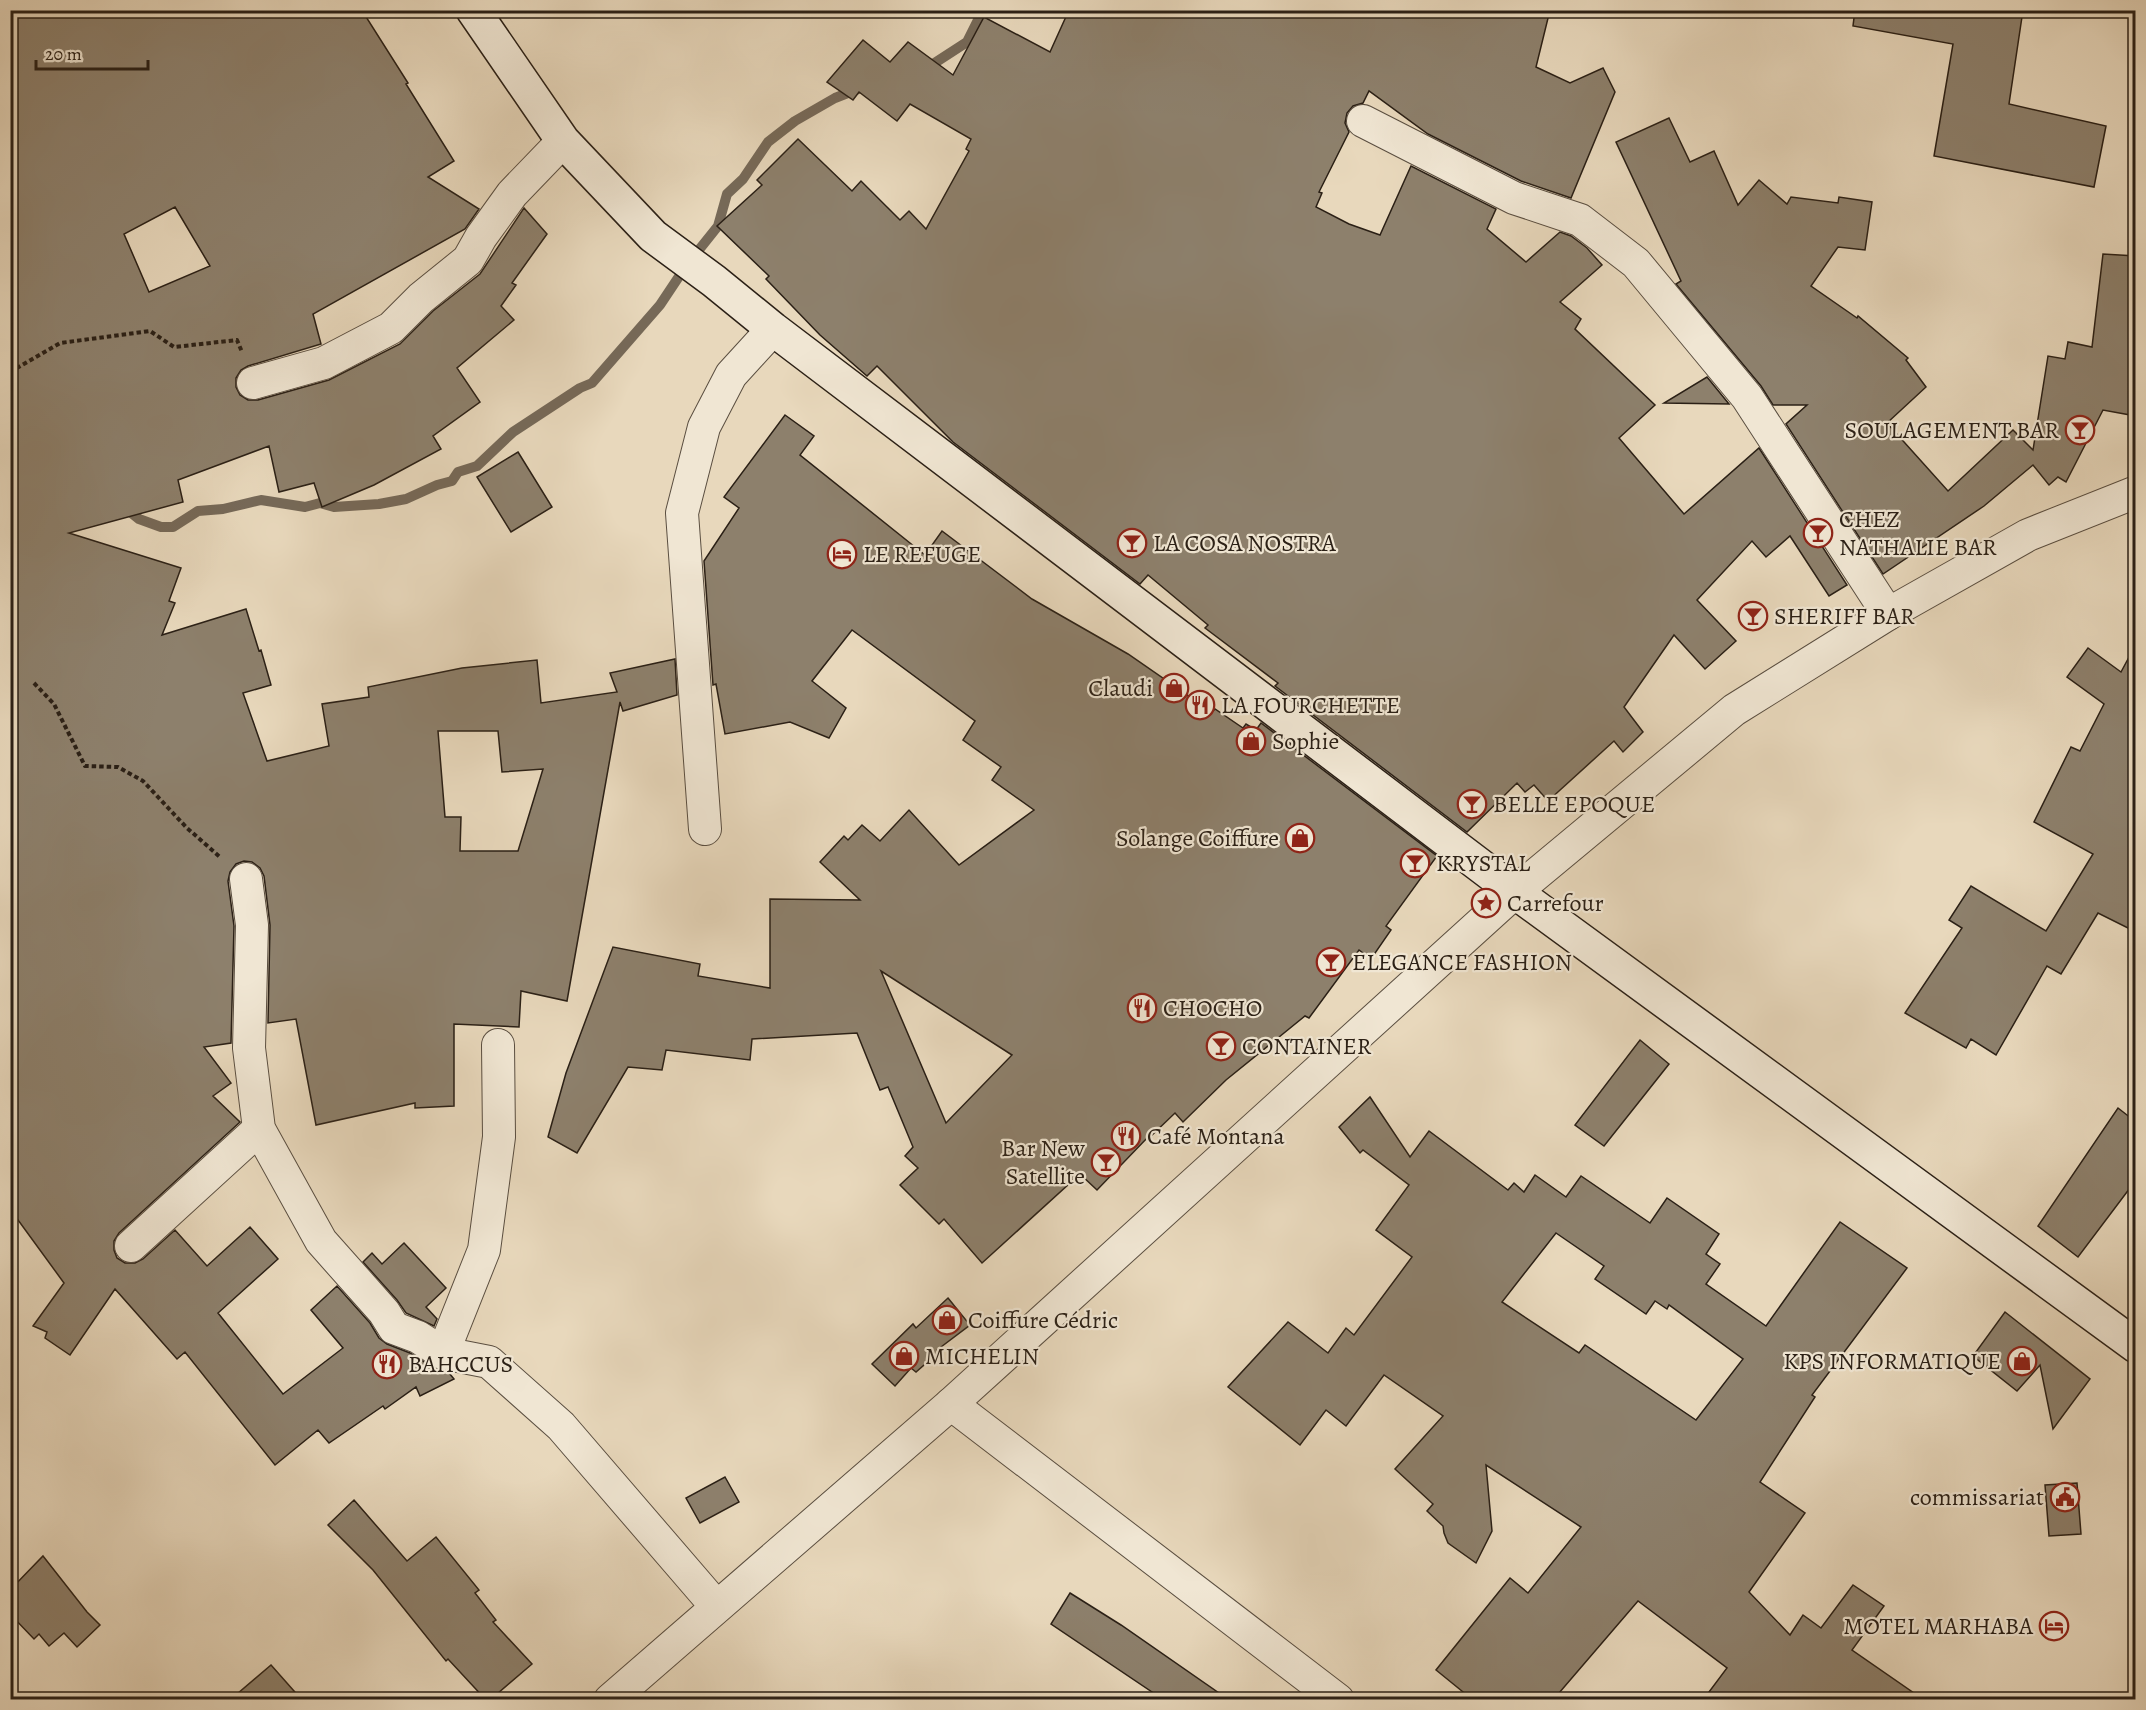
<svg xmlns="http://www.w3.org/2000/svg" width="2146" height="1710" font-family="Alegreya,serif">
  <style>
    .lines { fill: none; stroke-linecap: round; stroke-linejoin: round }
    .stream { stroke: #766958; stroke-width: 10 }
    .building { fill: #8d806c; stroke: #2b2016; stroke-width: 1.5; fill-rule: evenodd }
    .street-casing { stroke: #5a4e40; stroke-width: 34 }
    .secondary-casing { stroke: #2b2016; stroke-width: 36 }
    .path { stroke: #2b2016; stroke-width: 4; stroke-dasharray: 4.5 3; stroke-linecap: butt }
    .street { stroke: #f0e6d3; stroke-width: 32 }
    .secondary { stroke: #f0e6d3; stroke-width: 33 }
    .labels { text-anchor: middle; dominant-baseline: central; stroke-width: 4.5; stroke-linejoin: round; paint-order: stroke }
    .poi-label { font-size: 24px; fill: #2b2016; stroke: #f0e6d3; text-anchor: start }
  </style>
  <rect width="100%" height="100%" fill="#e8d8bc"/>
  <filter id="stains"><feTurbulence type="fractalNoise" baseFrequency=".00333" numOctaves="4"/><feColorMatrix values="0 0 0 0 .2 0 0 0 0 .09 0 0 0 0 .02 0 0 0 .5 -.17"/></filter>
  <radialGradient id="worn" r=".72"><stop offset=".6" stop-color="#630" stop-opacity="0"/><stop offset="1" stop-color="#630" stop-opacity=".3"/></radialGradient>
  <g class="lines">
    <g class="stream">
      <polyline points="924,68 930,66 967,42 983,10"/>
      <polyline points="123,506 139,519 161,527 173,527 198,511 223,509 261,500 305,507 320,503 334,507 379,504 406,499 437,485 452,481 458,472 477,466 513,432 580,388 592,383 660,305 686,266 718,226 727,194 743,179 768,142 795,121 835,98 858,89"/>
    </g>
  </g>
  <g class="building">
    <path d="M 10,10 L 346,10 L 354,17 L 363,12 L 408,83 L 406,84 L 454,161 L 428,177 L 479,209 L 465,229 L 313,314 L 321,344 L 248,366 L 241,370 L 236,378 L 236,387 L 240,395 L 248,400 L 258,400 L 329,380 L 400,344 L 433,311 L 480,274 L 524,208 L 547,234 L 512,283 L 516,285 L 501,306 L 514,320 L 457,368 L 480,402 L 433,436 L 441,449 L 374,485 L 322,507 L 314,483 L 279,492 L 269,446 L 178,480 L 183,502 L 69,533 L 181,568 L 169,601 L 175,603 L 162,635 L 246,609 L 259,651 L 261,650 L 271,685 L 243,693 L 267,761 L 329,746 L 322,704 L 369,697 L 368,687 L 462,668 L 537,660 L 541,703 L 617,692 L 610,673 L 675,659 L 677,695 L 623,711 L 620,702 L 567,1001 L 521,991 L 519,1027 L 454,1024 L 454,1106 L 415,1108 L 415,1103 L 316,1125 L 296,1019 L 268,1023 L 270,925 L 264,876 L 260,868 L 252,862 L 244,861 L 236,864 L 230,872 L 228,881 L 234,926 L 231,1043 L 204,1047 L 231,1083 L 213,1096 L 240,1122 L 119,1233 L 114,1241 L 114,1250 L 117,1258 L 125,1263 L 135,1263 L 143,1259 L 175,1230 L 207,1266 L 250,1227 L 278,1259 L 218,1313 L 283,1394 L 343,1348 L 311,1310 L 337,1286 L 370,1323 L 379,1338 L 387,1344 L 410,1353 L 436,1369 L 449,1373 L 454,1379 L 420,1396 L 416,1387 L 385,1409 L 383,1406 L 329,1443 L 318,1430 L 275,1465 L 185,1352 L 177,1359 L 115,1289 L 70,1355 L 45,1338 L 47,1332 L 33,1326 L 64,1283 L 10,1209 ZM 175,207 L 210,266 L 149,292 L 124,234 ZM 438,731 L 498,731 L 502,772 L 543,769 L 518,851 L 460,851 L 461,817 L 445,817 Z"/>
    <polygon points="1069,10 1550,10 1536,67 1570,83 1603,68 1615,92 1571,198 1521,181 1428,134 1369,91 1363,103 1353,106 1347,113 1345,123 1349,132 1319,192 1322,193 1316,207 1349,224 1380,235 1411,166 1496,209 1487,229 1526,262 1560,232 1571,236 1587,248 1602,265 1560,302 1581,319 1575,329 1655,405 1619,438 1684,514 1759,448 1847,585 1829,596 1790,536 1766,557 1752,541 1697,600 1736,641 1705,669 1674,635 1624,707 1643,732 1623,752 1614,741 1548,801 1534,785 1525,792 1517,783 1467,832 1275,686 1278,683 1205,628 1208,625 1148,575 1140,584 953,442 877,366 867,376 820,335 766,279 769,276 717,226 762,185 757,180 798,139 852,191 861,181 900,220 909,211 926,229 969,151 966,149 971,139 910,104 897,121 859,92 853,100 827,82 863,40 890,62 908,42 953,75 984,17 1050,52"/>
    <polygon points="1855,10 2023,10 2009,104 2106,126 2094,187 1934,156 1953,44 1853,26"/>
    <polygon points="1669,118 1690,162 1714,151 1738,205 1759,180 1787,204 1791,197 1838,203 1839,197 1872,202 1865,250 1838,247 1811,286 1857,318 1858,316 1908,358 1906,360 1926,387 1887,423 1948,491 2013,430 2033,450 2048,356 2065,359 2068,342 2092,347 2103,254 2136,256 2136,416 2103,410 2066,482 2058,477 2049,485 2033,465 1984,506 1883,574 1786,424 1807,405 1773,405 1761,386 1676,284 1681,281 1616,142"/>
    <polygon points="1707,377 1729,404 1664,403"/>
    <path d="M 785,415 L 814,436 L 800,455 L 925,555 L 942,531 L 1032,599 L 1128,654 L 1212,712 L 1215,709 L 1243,728 L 1246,724 L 1256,730 L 1261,723 L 1437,856 L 1386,926 L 1391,930 L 1371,959 L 1359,950 L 1309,1018 L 1305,1016 L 1226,1080 L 1183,1122 L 1175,1113 L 1150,1137 L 1149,1136 L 1097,1190 L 1080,1174 L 982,1263 L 944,1219 L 939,1224 L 900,1185 L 918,1168 L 905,1156 L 913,1147 L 888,1087 L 880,1090 L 857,1033 L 752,1039 L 750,1060 L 666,1050 L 662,1070 L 628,1067 L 577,1153 L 548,1137 L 566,1073 L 613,947 L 700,964 L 698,976 L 770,988 L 770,899 L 860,900 L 820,862 L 844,836 L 848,840 L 862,825 L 880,841 L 909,810 L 959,865 L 1034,810 L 992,780 L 1001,767 L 963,740 L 975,721 L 852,630 L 812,681 L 846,708 L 829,738 L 790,722 L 725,734 L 716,684 L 713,685 L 704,561 L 739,508 L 724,497 ZM 881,971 L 1012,1055 L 946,1123 Z"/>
    <polygon points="518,452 552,507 511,532 477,477"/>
    <polygon points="2136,644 2136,932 2098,913 2061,974 2047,966 1996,1055 1971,1039 1966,1048 1905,1013 1962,928 1949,920 1971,886 2046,931 2093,854 2034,822 2071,747 2080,751 2104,704 2067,677 2088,648 2121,672"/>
    <polygon points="1640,1040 1669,1064 1604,1146 1575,1125"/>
    <path d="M 1370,1097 L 1410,1157 L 1429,1131 L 1508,1190 L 1514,1183 L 1524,1192 L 1535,1175 L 1566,1197 L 1581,1176 L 1650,1223 L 1667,1198 L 1719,1234 L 1706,1254 L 1720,1264 L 1706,1284 L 1766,1326 L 1840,1222 L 1907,1268 L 1812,1395 L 1815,1397 L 1760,1482 L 1805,1513 L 1749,1592 L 1790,1635 L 1803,1615 L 1821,1628 L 1853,1585 L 1884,1606 L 1852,1650 L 1924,1700 L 1703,1700 L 1727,1668 L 1638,1601 L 1553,1700 L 1473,1700 L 1436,1670 L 1510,1578 L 1528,1593 L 1581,1527 L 1486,1465 L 1492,1531 L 1476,1563 L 1448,1543 L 1444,1533 L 1443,1526 L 1427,1511 L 1433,1504 L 1395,1469 L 1443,1416 L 1384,1375 L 1346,1426 L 1326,1410 L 1300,1445 L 1228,1387 L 1288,1322 L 1328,1353 L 1346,1328 L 1354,1335 L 1412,1257 L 1376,1230 L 1409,1185 L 1363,1150 L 1360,1153 L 1339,1127 ZM 1556,1233 L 1604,1266 L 1595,1279 L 1646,1314 L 1655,1301 L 1667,1309 L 1669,1305 L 1743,1359 L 1696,1420 L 1585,1345 L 1579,1353 L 1502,1302 Z"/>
    <polygon points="2118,1108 2136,1122 2136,1180 2078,1257 2038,1226"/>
    <polygon points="404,1243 446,1288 426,1307 437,1319 434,1326 406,1313 397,1300 363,1262 372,1253 382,1264"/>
    <polygon points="948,1298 970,1325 937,1350 939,1352 916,1372 911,1368 895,1386 872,1364 913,1324 916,1328"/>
    <polygon points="2005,1312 2090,1379 2053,1429 2040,1365 2017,1391 1973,1356"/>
    <polygon points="725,1477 739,1502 700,1523 686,1498"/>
    <polygon points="2077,1483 2081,1534 2049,1536 2045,1485"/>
    <polygon points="354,1500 407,1561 436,1537 479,1590 475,1593 496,1620 493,1622 532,1664 490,1700 486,1700 448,1659 446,1661 373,1570 328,1525"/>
    <polygon points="43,1556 87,1612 100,1625 77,1647 64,1633 49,1646 39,1634 34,1639 10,1614 10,1590"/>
    <polygon points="1070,1593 1121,1625 1229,1700 1164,1700 1051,1624"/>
    <polygon points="271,1665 302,1700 230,1700"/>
  </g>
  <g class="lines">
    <g class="street-casing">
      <g id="street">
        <polyline points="1363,121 1514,198 1580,220 1636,263 1747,397 1888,614"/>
        <polyline points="253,383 324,363 391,328 421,298 468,260 481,237 512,194 563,141"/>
        <polyline points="705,829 682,513 704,427 731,375 773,329"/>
        <polyline points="246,879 252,925 249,1048 259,1129 321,1241 384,1312 394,1328 418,1337 443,1353 489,1362 561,1426 716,1606"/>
        <polyline points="131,1246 259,1129"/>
        <polyline points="443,1353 484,1250 499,1137 498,1045"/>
        <polyline points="951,1404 1338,1700"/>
        <polyline points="610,1700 951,1404 1515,892 1734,710 1888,614 2028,535 2136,492"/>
      </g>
    </g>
    <g class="secondary-casing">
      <polyline id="secondary" points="473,10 563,141 653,236 714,281 773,329 1515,892 2136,1346"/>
    </g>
    <g class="path">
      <polyline points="10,372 60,343 150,331 174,347 237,340 242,352"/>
      <polyline points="34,683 54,704 85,766 118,767 143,781 187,828 220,857"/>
    </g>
    <use href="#street" class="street"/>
    <use href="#secondary" class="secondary"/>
  </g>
  <defs>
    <g id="bar-ring" transform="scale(1.5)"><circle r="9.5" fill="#f0e6d3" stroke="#8f2418" stroke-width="1.5"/><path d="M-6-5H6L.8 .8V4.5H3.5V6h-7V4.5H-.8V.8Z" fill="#8f2418"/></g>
    <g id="hotel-ring" transform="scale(1.5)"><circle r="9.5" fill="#f0e6d3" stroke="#8f2418" stroke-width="1.5"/><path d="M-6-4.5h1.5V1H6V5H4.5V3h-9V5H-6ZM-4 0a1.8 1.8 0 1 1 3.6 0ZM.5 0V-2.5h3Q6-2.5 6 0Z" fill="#8f2418"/></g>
    <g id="shop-ring" transform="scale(1.5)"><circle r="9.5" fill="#f0e6d3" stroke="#8f2418" stroke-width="1.5"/><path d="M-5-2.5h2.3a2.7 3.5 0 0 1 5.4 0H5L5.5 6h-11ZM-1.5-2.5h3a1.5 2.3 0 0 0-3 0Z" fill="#8f2418"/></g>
    <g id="restaurant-ring" transform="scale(1.5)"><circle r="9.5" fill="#f0e6d3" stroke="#8f2418" stroke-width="1.5"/><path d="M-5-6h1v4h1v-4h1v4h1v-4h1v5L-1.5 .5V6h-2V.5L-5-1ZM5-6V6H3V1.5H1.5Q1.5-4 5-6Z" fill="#8f2418"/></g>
    <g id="sight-ring" transform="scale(1.5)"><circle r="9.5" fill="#f0e6d3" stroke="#8f2418" stroke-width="1.5"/><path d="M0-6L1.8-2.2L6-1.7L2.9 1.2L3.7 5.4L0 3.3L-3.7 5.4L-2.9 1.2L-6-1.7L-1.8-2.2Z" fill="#8f2418"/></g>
    <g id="civic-ring" transform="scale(1.5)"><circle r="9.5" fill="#f0e6d3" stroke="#8f2418" stroke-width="1.5"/><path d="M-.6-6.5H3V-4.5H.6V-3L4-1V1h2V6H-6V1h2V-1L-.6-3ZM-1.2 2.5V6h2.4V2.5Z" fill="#8f2418"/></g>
  </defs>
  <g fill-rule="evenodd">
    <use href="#bar-ring" x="2080" y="430"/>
    <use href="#bar-ring" x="1818" y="533"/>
    <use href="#bar-ring" x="1132" y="543"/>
    <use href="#hotel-ring" x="842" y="554"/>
    <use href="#bar-ring" x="1753" y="616"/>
    <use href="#shop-ring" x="1174" y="688"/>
    <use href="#restaurant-ring" x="1200" y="705"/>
    <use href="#shop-ring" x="1251" y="741"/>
    <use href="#bar-ring" x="1472" y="804"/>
    <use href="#shop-ring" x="1300" y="838"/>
    <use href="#bar-ring" x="1415" y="863"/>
    <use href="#sight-ring" x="1486" y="903"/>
    <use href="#bar-ring" x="1331" y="962"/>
    <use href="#restaurant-ring" x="1142" y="1008"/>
    <use href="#bar-ring" x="1221" y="1046"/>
    <use href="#restaurant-ring" x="1126" y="1136"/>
    <use href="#bar-ring" x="1106" y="1162"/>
    <use href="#shop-ring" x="947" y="1320"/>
    <use href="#shop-ring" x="904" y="1356"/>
    <use href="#shop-ring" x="2022" y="1361"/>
    <use href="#restaurant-ring" x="387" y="1364"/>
    <use href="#civic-ring" x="2065" y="1497"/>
    <use href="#hotel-ring" x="2054" y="1626"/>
  </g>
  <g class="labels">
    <g class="poi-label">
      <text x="2059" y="430" text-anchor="end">SOULAGEMENT BAR</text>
      <text x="1839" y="519">CHEZ<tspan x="1839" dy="28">NATHALIE BAR</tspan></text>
      <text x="1153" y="543">LA COSA NOSTRA</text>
      <text x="863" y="554">LE REFUGE</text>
      <text x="1774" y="616">SHERIFF BAR</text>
      <text x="1153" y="688" text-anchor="end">Claudi</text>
      <text x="1221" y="705">LA FOURCHETTE</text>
      <text x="1272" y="741">Sophie</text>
      <text x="1493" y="804">BELLE EPOQUE</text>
      <text x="1279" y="838" text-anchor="end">Solange Coiffure</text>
      <text x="1436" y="863">KRYSTAL</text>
      <text x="1507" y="903">Carrefour</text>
      <text x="1352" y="962">ELEGANCE FASHION</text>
      <text x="1163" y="1008">CHOCHO</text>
      <text x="1242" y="1046">CONTAINER</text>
      <text x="1147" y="1136">Café Montana</text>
      <text x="1085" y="1148" text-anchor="end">Bar New<tspan x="1085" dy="28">Satellite</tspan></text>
      <text x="968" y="1320">Coiffure Cédric</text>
      <text x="925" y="1356">MICHELIN</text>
      <text x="2001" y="1361" text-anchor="end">KPS INFORMATIQUE</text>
      <text x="408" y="1364">BAHCCUS</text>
      <text x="2044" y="1497" text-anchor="end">commissariat</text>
      <text x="2033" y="1626" text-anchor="end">MOTEL MARHABA</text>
    </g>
  </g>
  <rect width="2146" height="1710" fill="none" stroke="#e8d8bc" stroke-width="36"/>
  <rect x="12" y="12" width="2122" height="1686" fill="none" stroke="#2b2016" stroke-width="3"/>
  <rect x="18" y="18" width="2110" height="1674" fill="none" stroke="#2b2016" stroke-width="1.5"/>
  <path d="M36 60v9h112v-9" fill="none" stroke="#2b2016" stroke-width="3"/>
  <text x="45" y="60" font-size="18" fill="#2b2016" stroke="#f0e6d3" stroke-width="4.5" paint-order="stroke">20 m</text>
  <rect width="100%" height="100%" filter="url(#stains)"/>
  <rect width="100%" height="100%" fill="url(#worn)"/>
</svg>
